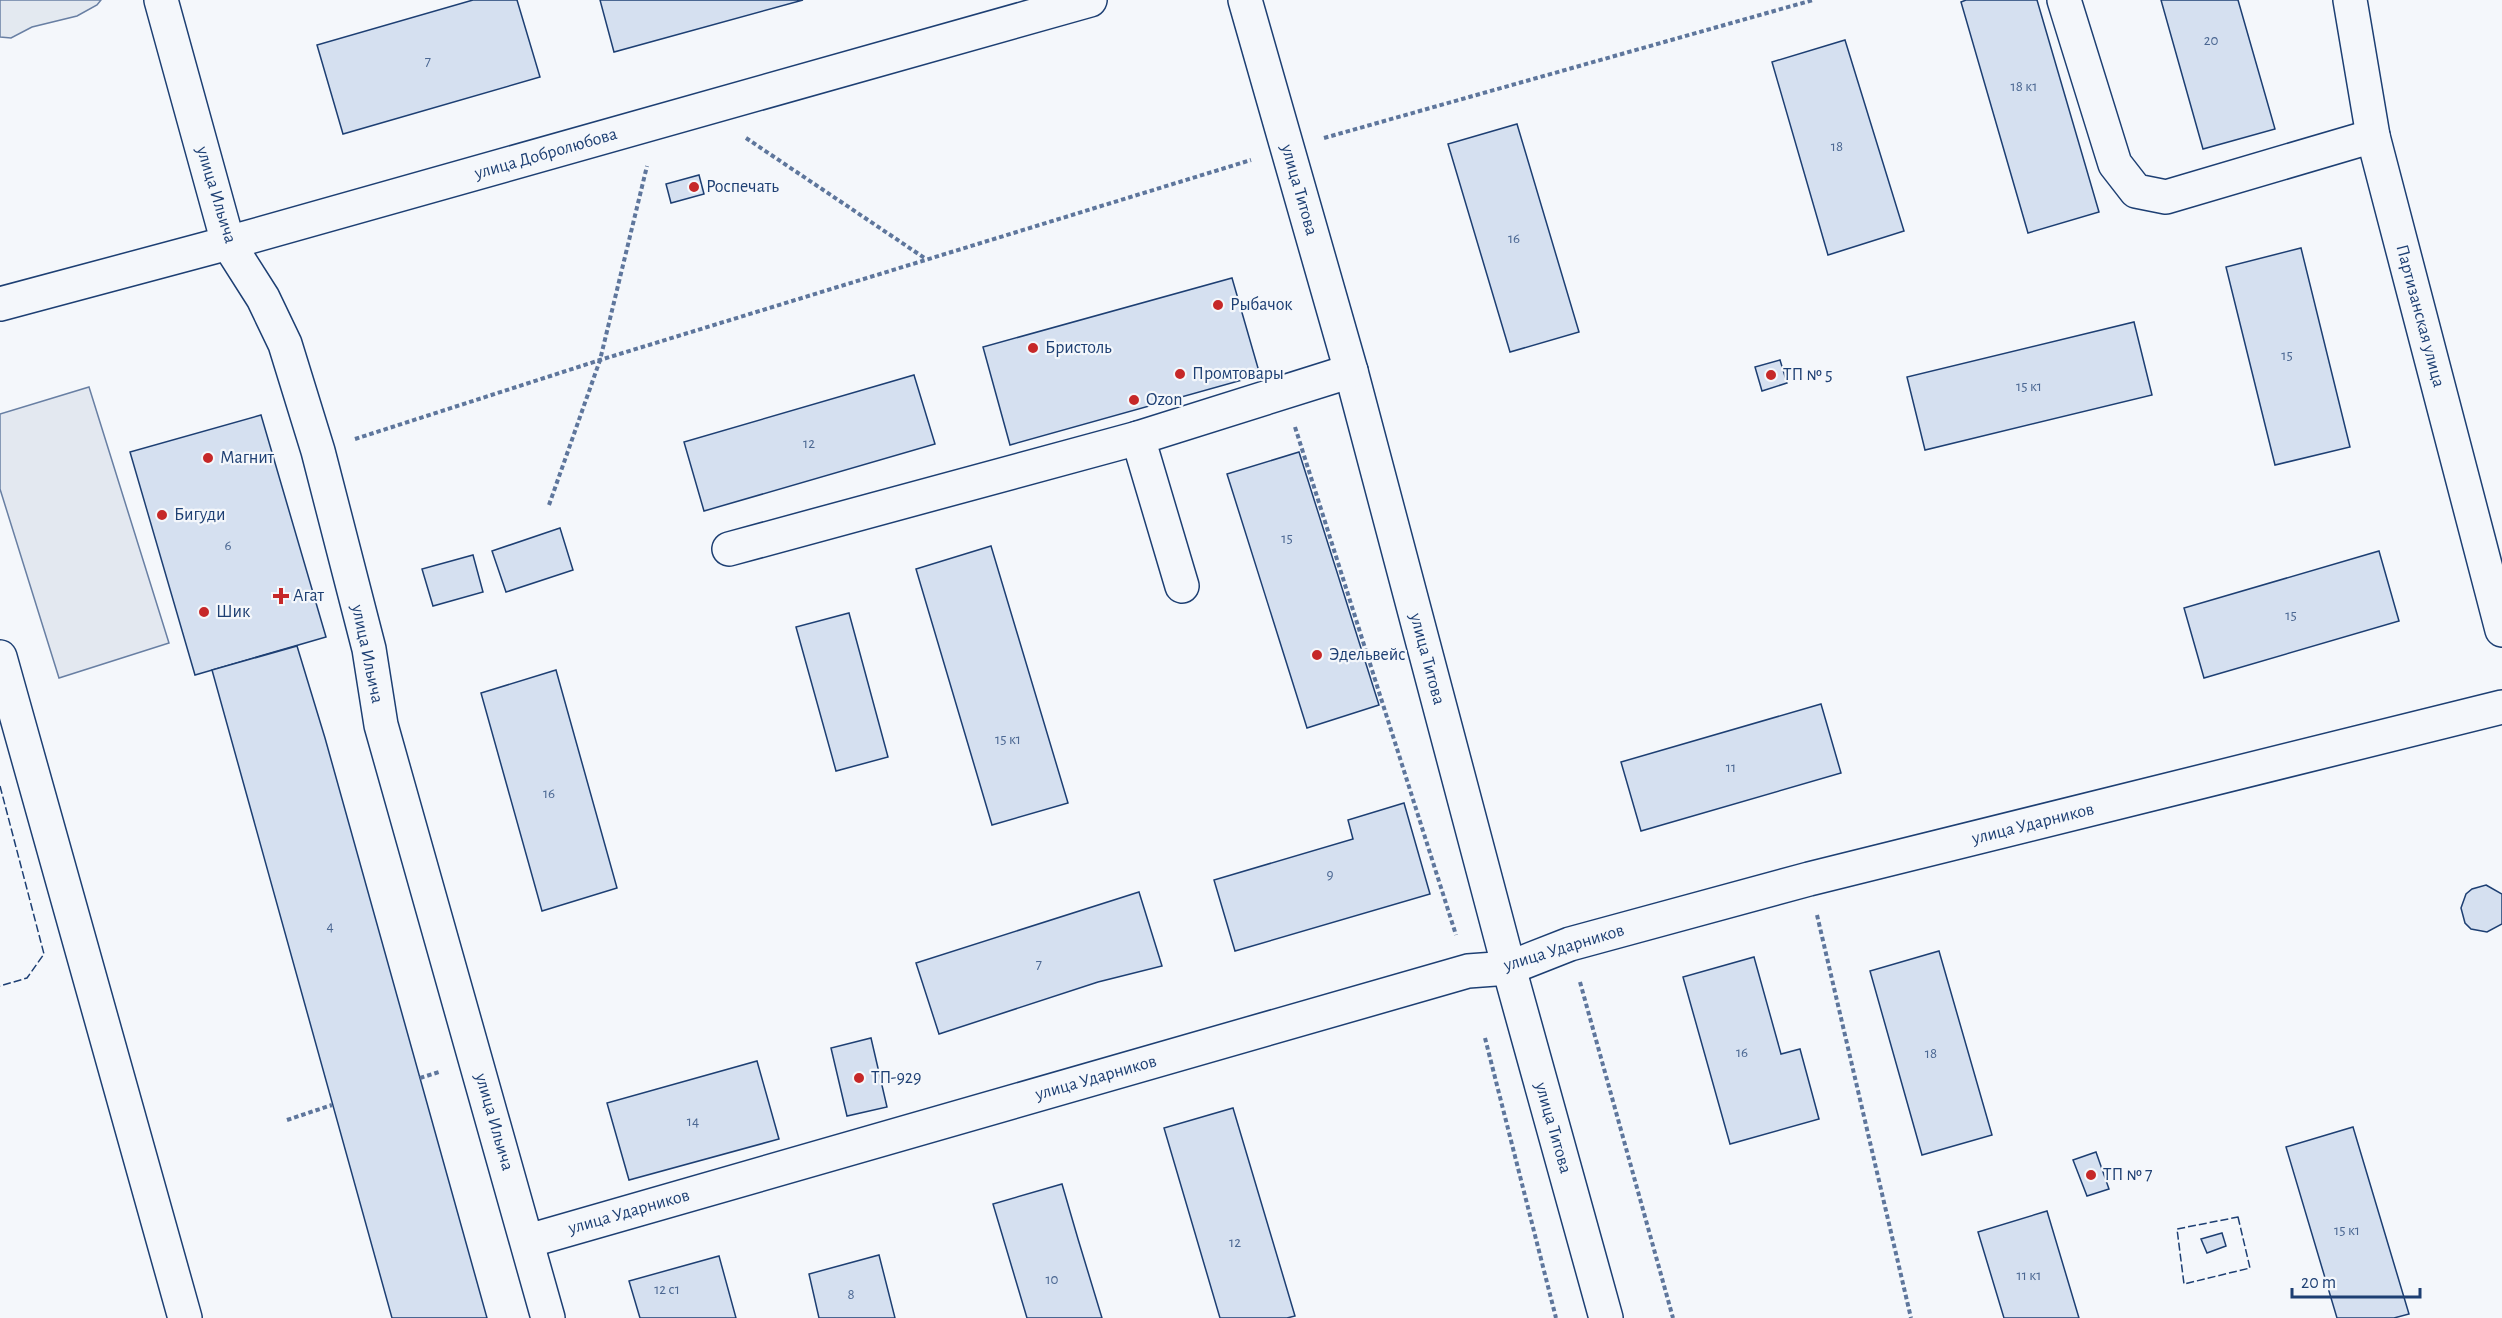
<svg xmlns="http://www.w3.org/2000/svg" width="2502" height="1318" font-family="'Alegreya Sans',sans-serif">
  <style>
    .green { fill: #e3e9f0; stroke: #687fa3; stroke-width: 1.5 }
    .parking { fill: #e3e8f0; stroke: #687fa3; stroke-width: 1.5 }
    .building { fill: #d5e0f0; stroke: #1d3f73; stroke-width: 1.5 }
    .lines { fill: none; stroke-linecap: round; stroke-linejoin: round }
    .minor-casing { stroke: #1d3f73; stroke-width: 36 }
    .path { stroke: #5e769c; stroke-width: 4; stroke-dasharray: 4.5 3; stroke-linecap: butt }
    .minor { stroke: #f4f7fb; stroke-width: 33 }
    .fence { stroke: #1d3f73; stroke-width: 1.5; stroke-dasharray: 8 3; stroke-linecap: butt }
    .poi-dot { fill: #c62828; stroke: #f4f7fb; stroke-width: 2 }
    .labels { text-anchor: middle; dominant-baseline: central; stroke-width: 4.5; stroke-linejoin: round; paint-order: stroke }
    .number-label { font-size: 15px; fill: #4b6792 }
    .street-label { font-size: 18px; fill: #1d3f73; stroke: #f4f7fb }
    .poi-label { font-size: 18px; fill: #1d3f73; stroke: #f4f7fb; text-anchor: start }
  </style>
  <rect width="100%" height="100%" fill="#f4f7fb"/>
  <polygon class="green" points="0,0 101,0 97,5 77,16 32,27 11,38 0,37"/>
  <polygon class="parking" points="89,387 169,643 59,678 0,489 0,414"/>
  <g class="building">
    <polygon points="473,0 517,0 540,77 343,134 317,45"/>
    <polygon points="600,0 803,0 614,52"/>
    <polygon points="1966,0 2037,0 2099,212 2028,233 1961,2"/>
    <polygon points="2161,0 2238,0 2275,129 2203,149"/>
    <polygon points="1845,40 1904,231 1828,255 1772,62"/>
    <polygon points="1517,124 1579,332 1510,352 1448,144"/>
    <polygon points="699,175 704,194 671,203 666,184"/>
    <polygon points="2301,248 2350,447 2275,465 2226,267"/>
    <polygon points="1232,278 1260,375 1010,445 983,347"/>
    <polygon points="2134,322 2152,395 1925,450 1907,377"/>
    <polygon points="1780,360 1787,383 1762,391 1755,367"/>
    <polygon points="914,375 935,444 704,511 684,442"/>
    <polygon points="261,415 326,637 195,675 130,452"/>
    <polygon points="1299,452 1379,705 1307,728 1227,474"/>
    <polygon points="560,528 573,570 506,592 492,551"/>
    <polygon points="991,546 1068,803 992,825 916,569"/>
    <polygon points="2379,551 2399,621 2204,678 2184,608"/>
    <polygon points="473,555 483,592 433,606 422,569"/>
    <polygon points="849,613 888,757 836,771 796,627"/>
    <polygon points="297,646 325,738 487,1318 392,1318 212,670"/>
    <polygon points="556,670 617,888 542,911 481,693"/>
    <polygon points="1821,704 1841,773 1641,831 1621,762"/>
    <polygon points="1404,803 1430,894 1235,951 1214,880 1353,839 1348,820"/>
    <polygon points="2486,885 2502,894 2502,924 2487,932 2471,929 2465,923 2461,908 2466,894 2472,889"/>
    <polygon points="1139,892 1162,966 1098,982 939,1034 916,963"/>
    <polygon points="1939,951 1992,1135 1922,1155 1870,971"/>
    <polygon points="1754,957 1781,1054 1800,1049 1819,1119 1730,1144 1683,977"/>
    <polygon points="871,1038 887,1107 847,1116 831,1048"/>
    <polygon points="757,1061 779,1139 629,1180 607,1103"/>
    <polygon points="1233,1108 1295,1316 1287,1318 1220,1318 1164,1128"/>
    <polygon points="2353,1127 2409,1314 2394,1318 2337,1318 2286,1147"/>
    <polygon points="2096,1152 2109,1189 2087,1196 2073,1160"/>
    <polygon points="1062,1184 1078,1239 1102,1318 1027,1318 993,1204"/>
    <polygon points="2047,1211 2079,1318 2004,1318 1978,1232"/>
    <polygon points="2222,1233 2226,1246 2207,1253 2201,1239"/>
    <polygon points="879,1255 895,1318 819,1318 809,1274"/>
    <polygon points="719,1256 736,1318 640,1318 629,1281"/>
  </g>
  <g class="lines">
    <g class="minor-casing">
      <g id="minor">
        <polyline points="161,0 228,243 263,298 285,344 318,451 369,649 381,725 548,1318"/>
        <polyline points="1245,0 1351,371 1509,968 1606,1318"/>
        <polyline points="2064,0 2115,164 2136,191 2166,197 2373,136"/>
        <polyline points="2350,0 2373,136 2502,630"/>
        <polyline points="0,304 228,243 1090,0"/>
        <polyline points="729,549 1138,438"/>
        <polyline points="1182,586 1138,438 1351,371"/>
        <polyline points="0,657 185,1318"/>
        <polyline points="528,1241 1468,971 1509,968 1570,944 1809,879 2502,707"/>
      </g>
    </g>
    <g class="path">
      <polyline points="746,138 926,259"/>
      <polyline points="1324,138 1813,0"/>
      <polyline points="1295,427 1456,935"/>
      <polyline points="355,439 600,360 1251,160"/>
      <polyline points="549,505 600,360 647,166"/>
      <polyline points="1817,915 1911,1318"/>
      <polyline points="1580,982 1673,1318"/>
      <polyline points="1485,1038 1556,1318"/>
      <polyline points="420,1078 439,1072"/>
      <polyline points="287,1120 332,1105"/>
    </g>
    <use href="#minor" class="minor"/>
    <g class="fence">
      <polyline points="0,786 44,954 27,978 0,986"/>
      <polygon points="2238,1217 2250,1268 2184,1284 2177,1229"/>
    </g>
  </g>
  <g class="poi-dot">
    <circle cx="694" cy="187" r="6"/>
    <circle cx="1218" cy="305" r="6"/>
    <circle cx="1033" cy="348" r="6"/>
    <circle cx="1180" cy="374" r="6"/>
    <circle cx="1771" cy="375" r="6"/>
    <circle cx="1134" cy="400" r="6"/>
    <circle cx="208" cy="458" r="6"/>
    <circle cx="162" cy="515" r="6"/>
    <path d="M278 587h6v6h6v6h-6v6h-6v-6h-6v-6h6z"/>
    <circle cx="204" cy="612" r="6"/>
    <circle cx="1317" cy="655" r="6"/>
    <circle cx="859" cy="1078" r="6"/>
    <circle cx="2091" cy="1175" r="6"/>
  </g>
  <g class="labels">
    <g class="number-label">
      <text x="2211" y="40">20</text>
      <text x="428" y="61">7</text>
      <text x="2024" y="86">18 к1</text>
      <text x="1837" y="146">18</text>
      <text x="1514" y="238">16</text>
      <text x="2287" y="355">15</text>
      <text x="2029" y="386">15 к1</text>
      <text x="809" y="443">12</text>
      <text x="1287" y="538">15</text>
      <text x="228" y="545">6</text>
      <text x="2291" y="615">15</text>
      <text x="1008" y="739">15 к1</text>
      <text x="1731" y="767">11</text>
      <text x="549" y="793">16</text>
      <text x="1330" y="874">9</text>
      <text x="330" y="926">4</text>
      <text x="1039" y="964">7</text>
      <text x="1742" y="1052">16</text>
      <text x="1931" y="1053">18</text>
      <text x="693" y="1121">14</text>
      <text x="2347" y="1230">15 к1</text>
      <text x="1235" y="1242">12</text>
      <text x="2029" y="1275">11 к1</text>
      <text x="1052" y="1279">10</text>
      <text x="667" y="1289">12 с1</text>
      <text x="851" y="1294">8</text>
    </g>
    <g class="street-label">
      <text transform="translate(546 154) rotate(-16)">улица Добролюбова</text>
      <text transform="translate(1299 190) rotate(74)">улица Титова</text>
      <text transform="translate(216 195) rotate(73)">улица Ильича</text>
      <text transform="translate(2420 316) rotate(75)">Партизанская улица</text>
      <text transform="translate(367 654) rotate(78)">улица Ильича</text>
      <text transform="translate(1427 659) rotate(75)">улица Титова</text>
      <text transform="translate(2033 824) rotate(-14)">улица Ударников</text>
      <text transform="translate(1564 948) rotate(-17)">улица Ударников</text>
      <text transform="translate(1096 1078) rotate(-16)">улица Ударников</text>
      <text transform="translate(494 1122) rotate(74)">улица Ильича</text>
      <text transform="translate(1553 1128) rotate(74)">улица Титова</text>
      <text transform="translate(629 1212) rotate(-16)">улица Ударников</text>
    </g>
    <g class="poi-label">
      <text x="706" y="187">Роспечать</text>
      <text x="1230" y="305">Рыбачок</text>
      <text x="1045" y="348">Бристоль</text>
      <text x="1192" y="374">Промтовары</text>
      <text x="1783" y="375">ТП № 5</text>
      <text x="1146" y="400">Ozon</text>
      <text x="220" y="458">Магнит</text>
      <text x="174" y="515">Бигуди</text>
      <text x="293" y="596">Агат</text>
      <text x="216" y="612">Шик</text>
      <text x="1329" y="655">Эдельвейс</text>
      <text x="871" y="1078">ТП-929</text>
      <text x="2103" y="1175">ТП № 7</text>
    </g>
  </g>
  <path d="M2292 1288v9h128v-9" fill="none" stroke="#1d3f73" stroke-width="3"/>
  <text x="2301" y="1288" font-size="18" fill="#1d3f73" stroke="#f4f7fb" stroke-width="4.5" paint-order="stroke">20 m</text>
</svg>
